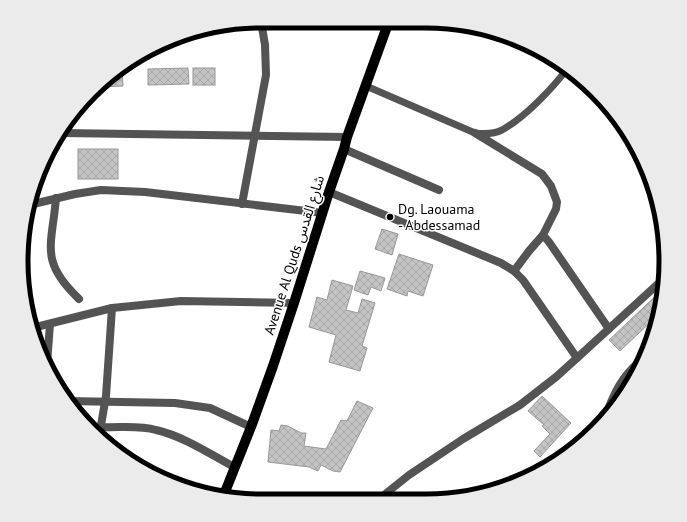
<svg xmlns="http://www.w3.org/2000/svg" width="687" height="522" font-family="'PT Sans','Noto Sans Arabic',sans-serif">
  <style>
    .building { fill: url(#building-cross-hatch); stroke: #989898 }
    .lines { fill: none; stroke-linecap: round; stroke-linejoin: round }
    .service { stroke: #545454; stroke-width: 7 }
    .minor { stroke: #545454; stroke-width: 8 }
    .primary { stroke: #000; stroke-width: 10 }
    .poi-dot { fill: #000; stroke: #fff; stroke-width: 1.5 }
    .labels { text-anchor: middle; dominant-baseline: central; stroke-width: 3; stroke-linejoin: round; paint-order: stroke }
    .poi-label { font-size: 14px; fill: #000; stroke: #fff; text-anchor: start }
    .street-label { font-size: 14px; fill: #000; stroke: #fff }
    .rim { fill: none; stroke: #000; stroke-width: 5 }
  </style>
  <defs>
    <pattern id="building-cross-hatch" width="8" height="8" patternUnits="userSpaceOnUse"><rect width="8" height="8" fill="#c4c4c4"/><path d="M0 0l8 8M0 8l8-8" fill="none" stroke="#a7a7a7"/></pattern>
  </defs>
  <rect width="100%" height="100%" fill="#fff"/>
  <g class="building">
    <polygon points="122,68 123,86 99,87 99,86"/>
    <polygon points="188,68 189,84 148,85 148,69"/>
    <rect x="193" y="68" width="22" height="17"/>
    <polygon points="50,149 51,163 43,163 46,155"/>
    <rect x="78" y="149" width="40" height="30"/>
    <polygon points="382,229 398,234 392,255 375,249"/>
    <polygon points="399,254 433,265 423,296 408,291 407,296 387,289"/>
    <polygon points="360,271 385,278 381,291 371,287 368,295 354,290"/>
    <polygon points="332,280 353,286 346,310 358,313 362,299 375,303 362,346 367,348 360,371 329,362 336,335 309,327 317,297 327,300"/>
    <polygon points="661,291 661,308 658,315 620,351 609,340"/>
    <polygon points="542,396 571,423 540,457 534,451 550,434 542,426 544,425 528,411"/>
    <polygon points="357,401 373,408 340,472 333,471 321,465 318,471 309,467 268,462 271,430 279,431 281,425 288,426 301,433 306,433 304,446 326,449 341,420 347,421"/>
  </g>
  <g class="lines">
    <path class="service" d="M 366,86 L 475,133 C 484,134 494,134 502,130 C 524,118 552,89 567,69"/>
    <g class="minor">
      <polyline points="61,133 347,137"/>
      <polyline points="475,133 542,174 551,186 557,202 556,209 543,235 549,242 609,329"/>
      <polyline points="344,149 439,190"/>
      <polyline points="329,192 501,263 514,271 523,280 577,358 556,377 520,405 463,439 409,475 379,499"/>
      <path d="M 56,198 C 52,246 39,261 79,299"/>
      <polyline points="242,204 266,75 265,45 261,21"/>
      <polyline points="29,205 75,194 101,190 145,192 323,213"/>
      <polyline points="514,271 529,251 543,235"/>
      <polyline points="32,328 112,308 181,301 294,303"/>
      <polyline points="577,358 659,283"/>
      <polyline points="47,364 50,324"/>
      <polyline points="67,401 175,403 210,408 251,427"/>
      <path d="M 607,412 C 615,391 622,377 639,362"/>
      <path d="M 101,427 C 119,428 139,425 156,430 C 183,436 210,454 234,467"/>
      <polyline points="99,437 106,396 112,308"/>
    </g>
    <polyline class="primary" points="223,497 251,427 273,366 294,303 329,192 344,149 347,137 389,21"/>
  </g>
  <circle class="poi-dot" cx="390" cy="217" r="4"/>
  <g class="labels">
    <g class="poi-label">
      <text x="398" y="209">Dg. Laouama<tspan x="398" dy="16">- Abdessamad</tspan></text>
    </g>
    <g class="street-label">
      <text transform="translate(294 255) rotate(-72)">Avenue Al Quds شارع القدس</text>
    </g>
  </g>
  <path d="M0 0H687V522H0ZM261 28H426A233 233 0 0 1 659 261V261A233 233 0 0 1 426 494H261A233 233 0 0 1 28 261V261A233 233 0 0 1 261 28Z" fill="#ebebeb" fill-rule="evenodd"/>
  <path class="rim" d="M261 28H426A233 233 0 0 1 659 261V261A233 233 0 0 1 426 494H261A233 233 0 0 1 28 261V261A233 233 0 0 1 261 28Z"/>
</svg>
